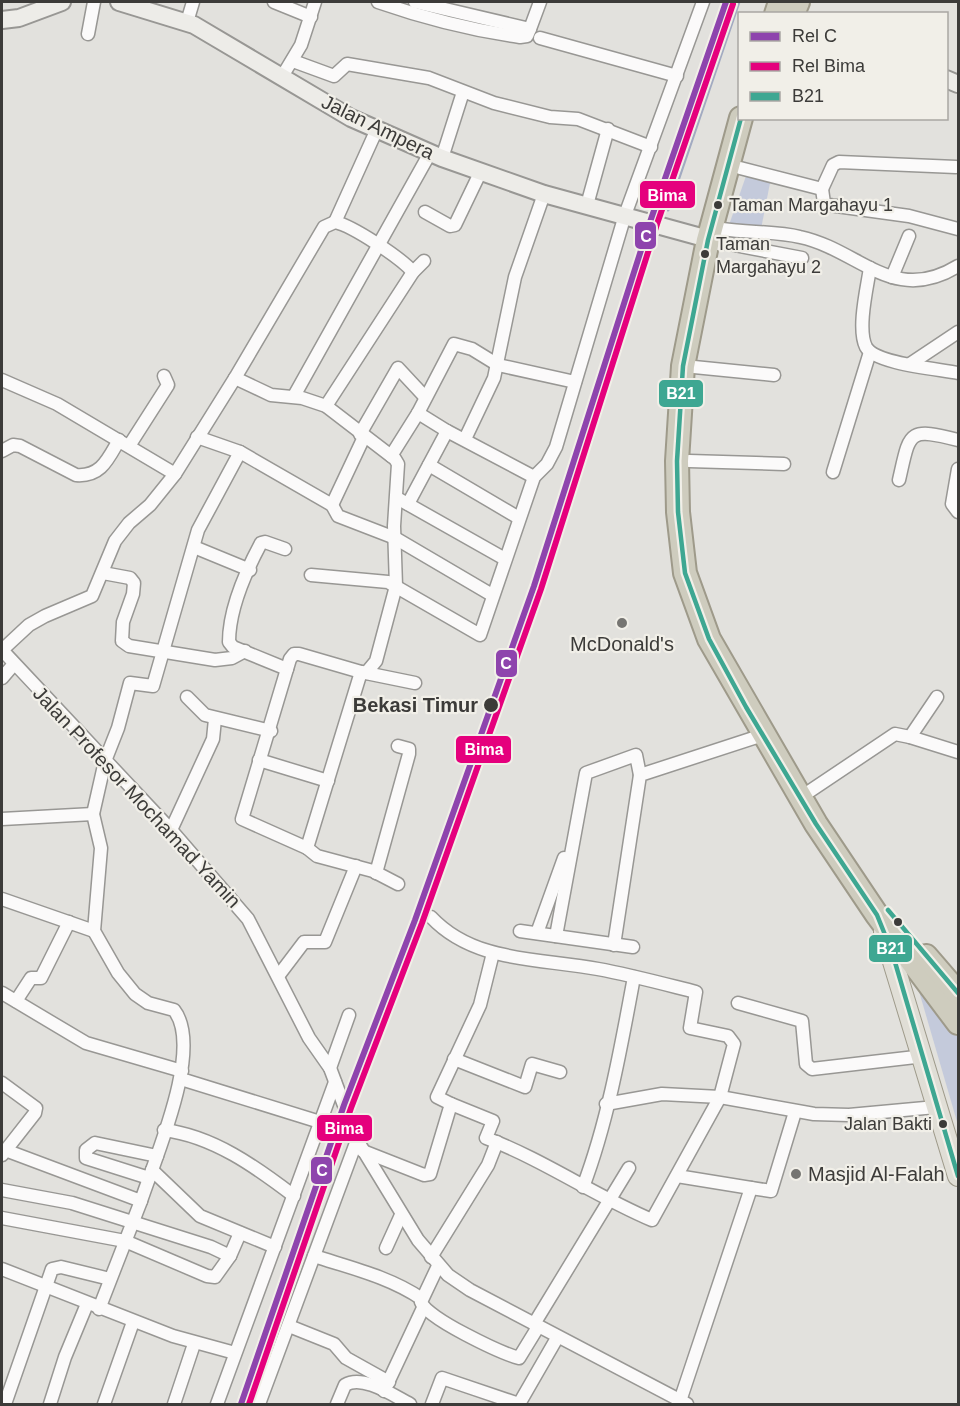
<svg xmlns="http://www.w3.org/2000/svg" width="960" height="1406" font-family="Helvetica,sans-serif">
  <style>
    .green { fill: #c4cadb }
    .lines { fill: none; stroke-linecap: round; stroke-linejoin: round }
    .stream { stroke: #a2aac1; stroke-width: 3 }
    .street-casing { stroke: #989794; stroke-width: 15 }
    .secondary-casing { stroke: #989794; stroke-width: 20 }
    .primary-casing { stroke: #9e9a8a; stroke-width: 22 }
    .highway-casing { stroke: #9e9a8a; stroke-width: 26 }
    .street { stroke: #fbfafa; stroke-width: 12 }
    .secondary { stroke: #edece8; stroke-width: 16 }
    .primary { stroke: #e0ded6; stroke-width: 20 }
    .highway { stroke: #ceccbe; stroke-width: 22 }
    .bus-1-casing { stroke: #f1efe8; stroke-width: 9 }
    .bus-1 { stroke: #3ea792; stroke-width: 4.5 }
    .rail-1-casing { stroke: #f1efe8; stroke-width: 10 }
    .rail-2-casing { stroke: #f1efe8; stroke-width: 10 }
    .rail-1 { stroke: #8e44ad; stroke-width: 6 }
    .rail-2 { stroke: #e5007d; stroke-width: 6 }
    .bus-dot { fill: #3c3b39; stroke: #f1efe8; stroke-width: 2 }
    .poi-dot { fill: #767572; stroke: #f1efe8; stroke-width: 2 }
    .labels { text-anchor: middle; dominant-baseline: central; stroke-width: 4.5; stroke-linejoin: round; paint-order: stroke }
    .bus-label { font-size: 18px; fill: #3c3b39; stroke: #f1efe8; text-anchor: start }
    .street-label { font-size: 20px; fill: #3c3b39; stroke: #f1efe8 }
    .poi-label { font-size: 20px; fill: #3c3b39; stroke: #f1efe8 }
    .stop-label { font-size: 20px; font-weight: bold; fill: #3c3b39; stroke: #f1efe8; text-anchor: end }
    .line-badge { stroke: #f1efe8; stroke-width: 2 }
    .badge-label { font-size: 16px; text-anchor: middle; font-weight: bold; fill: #fff }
  </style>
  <rect width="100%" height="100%" fill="#e2e1dd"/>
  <g class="green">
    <polygon points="746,176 770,183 761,229 729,225"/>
    <polygon points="916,981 958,1037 958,1125"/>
  </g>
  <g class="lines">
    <polyline class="stream" points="668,210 739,2"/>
    <g class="street-casing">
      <g id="street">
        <polyline points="274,2 311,17"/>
        <path d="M 378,2 C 424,18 471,30 520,37 L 527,36 L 530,29"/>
        <polyline points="415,2 530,29 540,2"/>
        <polyline points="187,22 193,2"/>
        <polyline points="88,34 94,2"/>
        <polyline points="540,38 677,76"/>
        <polyline points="293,61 334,76 347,64 429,78 494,103 550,117 578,119 651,147"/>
        <polyline points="283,75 301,45 315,2"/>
        <polyline points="442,158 463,92"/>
        <polyline points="740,168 822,189 833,165 839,162 956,167"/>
        <polyline points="822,189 824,203 829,205 909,216 958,229"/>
        <polyline points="587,205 608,129"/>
        <polyline points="425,212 450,226 455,225 480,173"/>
        <polyline points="335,222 377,129"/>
        <path d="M 722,229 C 748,233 775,231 800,237 C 860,250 893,306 958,266"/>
        <polyline points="719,242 802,258"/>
        <path d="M 870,268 C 867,288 857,329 866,347 C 875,364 939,369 958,373"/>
        <polyline points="892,277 909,236"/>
        <polyline points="910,364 958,332"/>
        <polyline points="694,367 774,375"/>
        <polyline points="235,378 271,395 302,398 326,406 395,459 398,464 394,526 396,586 376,661 366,673"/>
        <polyline points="2,380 57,404 175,474"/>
        <polyline points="294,396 430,153"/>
        <polyline points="326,406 413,272 424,261"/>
        <polyline points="418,413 447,431 534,477"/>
        <polyline points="360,434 398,368 425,397"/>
        <polyline points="197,437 240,452 332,505 338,516 395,538 492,595"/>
        <polyline points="465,439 494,378 515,277 544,194"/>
        <polyline points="129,446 168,385 164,376"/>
        <path d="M 2,451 L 13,445 L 20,446 L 76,475 C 101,477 108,459 119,440"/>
        <polyline points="391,456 418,413 454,344 472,349 498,365 575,382"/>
        <polyline points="689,461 784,464"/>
        <polyline points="429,465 519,518"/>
        <polyline points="958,469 952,504 958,512"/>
        <polyline points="833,472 870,352"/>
        <path d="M 899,480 C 910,432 907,427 958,440"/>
        <polyline points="397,498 505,559"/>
        <polyline points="408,504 447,431"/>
        <polyline points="332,505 364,437"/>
        <polyline points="194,547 250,570"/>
        <path d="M 285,549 L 265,542 L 261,543 C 246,571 229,609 229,642 L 233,647 L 287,669"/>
        <polyline points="103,573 130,578 134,583 133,594 123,622 122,641 129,646 215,660 232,658 245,651"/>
        <polyline points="311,575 388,582 480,635 534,477 547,464 556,447 625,215 703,2"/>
        <polyline points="2,650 171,830 248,919 309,1038 330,1068 357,1140 418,1240 448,1275 470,1290 687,1404"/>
        <path d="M 2,650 L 29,625 L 45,616 L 92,596 L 115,541 L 129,523 L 150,505 L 175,474 L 235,378 L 324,227 L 335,222 C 353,226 401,258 413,272"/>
        <polyline points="361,672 307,848 317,856 373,871 398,884"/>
        <polyline points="2,678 14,664"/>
        <polyline points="187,697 205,715 271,731"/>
        <polyline points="910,737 958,752"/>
        <polyline points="259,760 328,781"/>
        <polyline points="810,791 895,734 910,737 937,697"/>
        <polyline points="2,819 93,814"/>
        <polyline points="171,830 213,739 215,719"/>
        <polyline points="307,848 242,819 290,659 294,654 299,654 361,672 415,683"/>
        <polyline points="376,873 409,754 409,749 398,746"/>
        <polyline points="2,899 94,931"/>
        <path d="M 431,917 C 474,963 540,958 598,969 C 631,975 664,984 696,992 L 690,1028 L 728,1036 L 734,1044 L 720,1097 L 652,1220 C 595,1196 544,1160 486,1138 L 493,1121 L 451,1104"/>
        <polyline points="520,931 633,947"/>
        <polyline points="537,933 564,858"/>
        <polyline points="556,936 586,773 636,755 640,775"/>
        <polyline points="614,945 640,775 763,735"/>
        <polyline points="279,975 304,942 325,942 356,866"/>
        <polyline points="2,993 86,1043 182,1071"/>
        <polyline points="16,1001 31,978 41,978 69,922"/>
        <polyline points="738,1003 802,1021 806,1064 812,1069 924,1056"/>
        <polyline points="454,1059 525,1087 532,1064 560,1072"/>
        <polyline points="330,1068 349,1015"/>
        <polyline points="181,1079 320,1122"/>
        <polyline points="2,1083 36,1108 35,1113 2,1155"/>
        <polyline points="606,1104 662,1094 720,1097 814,1114 849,1115 936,1107"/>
        <path d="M 164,1130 C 213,1136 256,1167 294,1196"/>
        <path d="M 5,1150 L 141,1201 C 155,1158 204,1048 174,1010 L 148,1003 L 135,994 L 118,973 L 94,931 L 101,848 L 93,814 L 105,761 L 118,728 L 130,683 L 153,686 L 198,530 L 240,452"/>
        <polyline points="363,1151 424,1175 430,1174 451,1104 437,1097 480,1005 493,953"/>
        <polyline points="152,1170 200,1216 275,1247"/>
        <polyline points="677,1176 751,1188"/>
        <polyline points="149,1178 86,1158 86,1150 95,1143 157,1156"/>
        <path d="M 583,1187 C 608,1121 621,1047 634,977"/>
        <polyline points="2,1190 72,1203 211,1247 230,1256"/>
        <polyline points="2,1218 125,1241 207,1276 215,1277 230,1256 240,1233"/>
        <polyline points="386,1248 401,1215"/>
        <path d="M 314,1256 C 351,1268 390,1277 422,1299"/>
        <polyline points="431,1257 488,1165 497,1142"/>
        <path d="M 438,1266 L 421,1302 C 426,1318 501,1353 519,1358 L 538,1327"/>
        <polyline points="2,1269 173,1336 235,1353"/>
        <polyline points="99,1309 141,1201"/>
        <polyline points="534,1324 629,1168"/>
        <polyline points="289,1326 334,1344 346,1358 389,1382"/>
        <polyline points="384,1391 423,1308"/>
        <polyline points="680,1401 751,1188 771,1191 795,1112"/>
        <polyline points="5,1404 52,1269 61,1267 110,1279"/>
        <polyline points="50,1404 65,1357 87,1304"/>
        <polyline points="104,1404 133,1322"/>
        <polyline points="174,1404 194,1344"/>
        <polyline points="217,1404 335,1082"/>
        <polyline points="259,1404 357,1140"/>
        <path d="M 337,1404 L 345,1385 C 363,1374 394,1396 410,1404"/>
        <polyline points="432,1404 442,1378 519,1404 557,1338"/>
      </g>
    </g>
    <g class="secondary-casing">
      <g id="secondary">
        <polyline points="119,2 194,25 351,118 442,158 544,194 719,242"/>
        <polyline points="2,20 19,18 62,2"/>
        <polyline points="946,79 958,84"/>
      </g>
    </g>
    <g class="primary-casing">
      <polyline id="primary" points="884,932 958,1176"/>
    </g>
    <g class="highway-casing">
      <g id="highway">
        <polyline points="776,14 780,2"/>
        <polyline points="793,14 798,2"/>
        <polyline points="741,118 708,240 683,366 677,461 678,512 685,573 709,639 816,824 877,915 958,1023"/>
        <polyline points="926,956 958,993"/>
      </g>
    </g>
    <use href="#street" class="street"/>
    <use href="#secondary" class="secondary"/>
    <use href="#primary" class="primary"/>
    <use href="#highway" class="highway"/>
    <g class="bus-1-casing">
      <g id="bus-1">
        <polyline points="741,118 708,240 683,366 677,461 678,512 685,573 709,639 746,707 816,824 877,915 892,952 958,1176"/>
        <polyline points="888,910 958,993"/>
      </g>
    </g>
    <use href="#bus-1" class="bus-1"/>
    <g class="rail-1-casing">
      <polyline id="rail-1" points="241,1404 344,1105 415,920 534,586 650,222 726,2"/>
    </g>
    <g class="rail-2-casing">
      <polyline id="rail-2" points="249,1404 351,1108 422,923 541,589 657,224 733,4"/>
    </g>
    <use href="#rail-1" class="rail-1"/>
    <use href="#rail-2" class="rail-2"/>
  </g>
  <g class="bus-dot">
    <circle cx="718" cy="205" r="5"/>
    <circle cx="705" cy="254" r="5"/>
    <circle cx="491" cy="705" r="8"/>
    <circle cx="898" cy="922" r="5"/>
    <circle cx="943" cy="1124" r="5"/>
  </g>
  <g class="poi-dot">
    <circle cx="622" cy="623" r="6"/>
    <circle cx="796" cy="1174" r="6"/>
  </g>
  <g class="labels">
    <g class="bus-label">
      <text x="729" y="205">Taman Margahayu 1</text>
      <text x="716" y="244">Taman<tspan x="716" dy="23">Margahayu 2</tspan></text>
      <text x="932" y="1124" text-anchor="end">Jalan Bakti</text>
    </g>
    <g class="street-label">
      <text transform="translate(378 127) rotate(26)">Jalan Ampera</text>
      <text transform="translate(137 797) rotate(47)">Jalan Profesor Mochamad Yamin</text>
    </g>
    <g class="poi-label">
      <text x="622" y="644">McDonald's</text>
      <text x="808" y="1174" text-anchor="start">Masjid Al-Falah</text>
    </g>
    <g class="stop-label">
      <text x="478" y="705">Bekasi Timur</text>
    </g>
  </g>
  <g class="line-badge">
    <rect x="639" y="180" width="57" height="29" rx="6" fill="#e5007d"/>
    <rect x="634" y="221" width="23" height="29" rx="6" fill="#8e44ad"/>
    <rect x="658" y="379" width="46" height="29" rx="6" fill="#3ea792"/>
    <rect x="495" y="649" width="23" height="29" rx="6" fill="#8e44ad"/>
    <rect x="455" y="735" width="57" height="29" rx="6" fill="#e5007d"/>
    <rect x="868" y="934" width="45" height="29" rx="6" fill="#3ea792"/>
    <rect x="316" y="1114" width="57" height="28" rx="6" fill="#e5007d"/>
    <rect x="310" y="1156" width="23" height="29" rx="6" fill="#8e44ad"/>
  </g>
  <g class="badge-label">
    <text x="667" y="201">Bima</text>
    <text x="646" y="242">C</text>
    <text x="681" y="399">B21</text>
    <text x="506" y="669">C</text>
    <text x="484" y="755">Bima</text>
    <text x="891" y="954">B21</text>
    <text x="344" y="1134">Bima</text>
    <text x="322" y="1176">C</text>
  </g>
  <rect width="960" height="1406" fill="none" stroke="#3c3b39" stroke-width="6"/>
  <rect x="738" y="12" width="210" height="108" fill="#f1efe8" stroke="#a9a7a2" stroke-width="1.5"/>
  <rect x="750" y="32" width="30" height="9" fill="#8e44ad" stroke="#a9a7a2" stroke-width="1.5"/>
  <text x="792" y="42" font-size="18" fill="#3c3b39">Rel C</text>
  <rect x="750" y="62" width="30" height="9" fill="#e5007d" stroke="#a9a7a2" stroke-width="1.5"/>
  <text x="792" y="72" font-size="18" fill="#3c3b39">Rel Bima</text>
  <rect x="750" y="92" width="30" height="9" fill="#3ea792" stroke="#a9a7a2" stroke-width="1.5"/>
  <text x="792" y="102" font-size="18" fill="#3c3b39">B21</text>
</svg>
